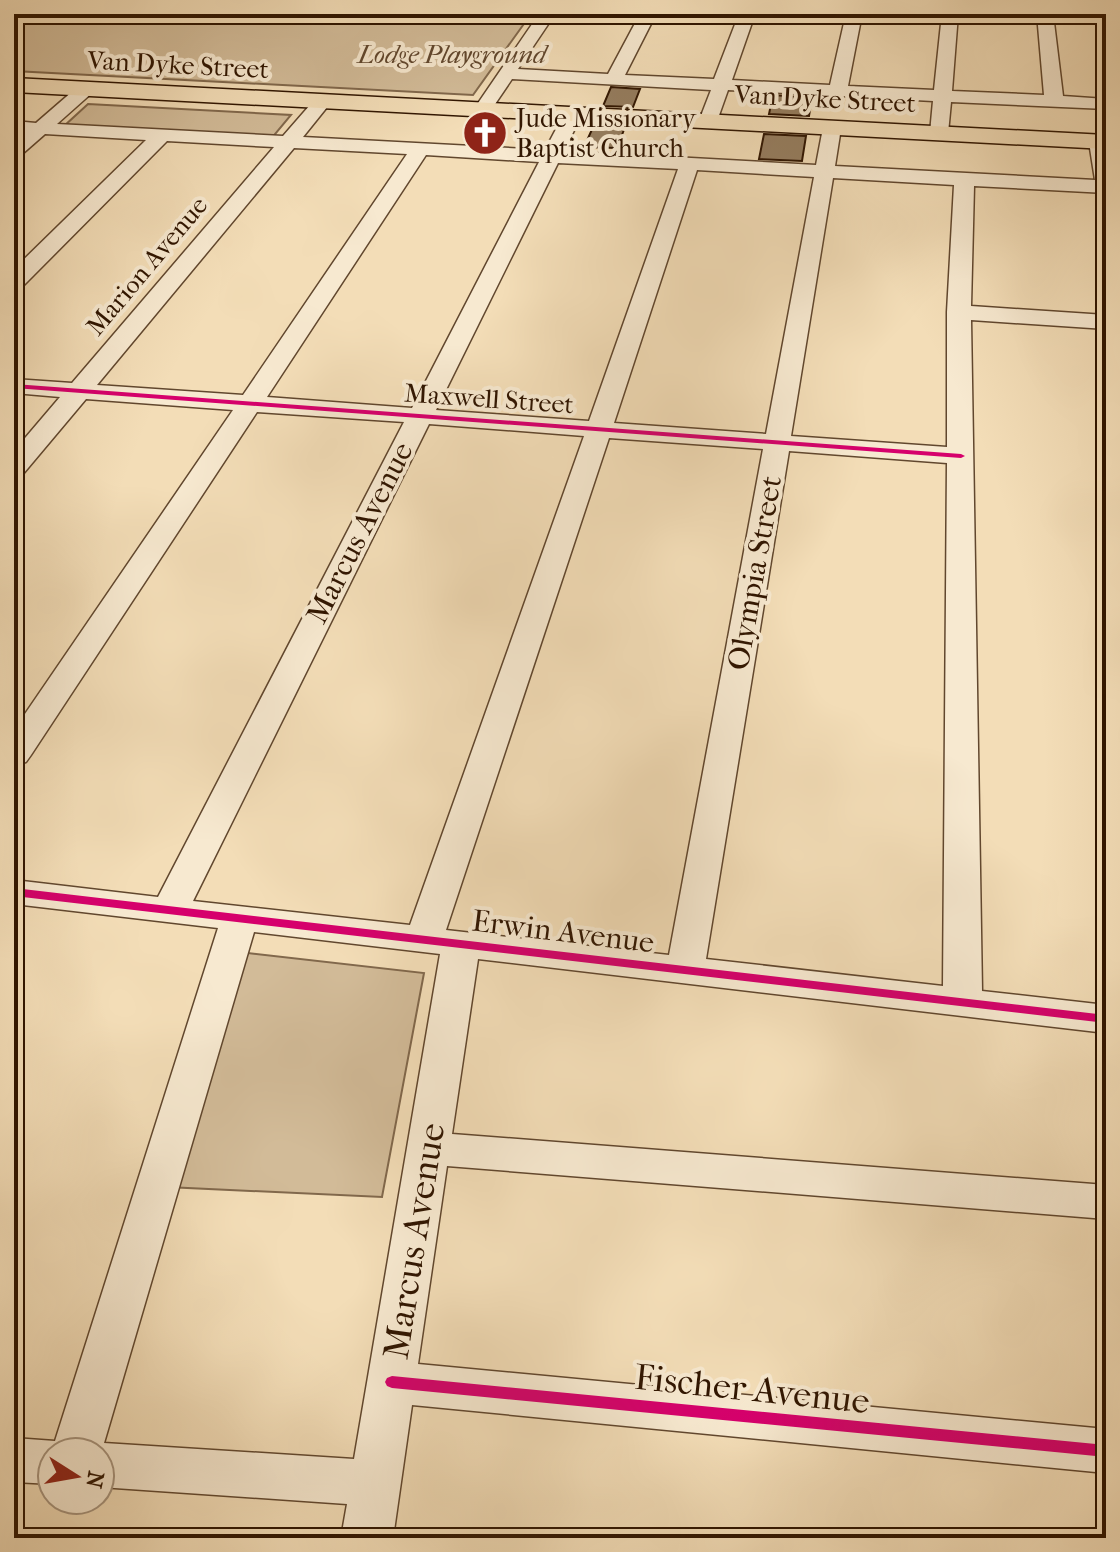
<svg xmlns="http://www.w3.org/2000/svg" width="1120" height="1552" font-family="'IM FELL French Canon',serif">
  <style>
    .green { fill: #d2bb98; stroke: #81684c; stroke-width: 2 }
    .building { fill: #957d5f; stroke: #301500; stroke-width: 2 }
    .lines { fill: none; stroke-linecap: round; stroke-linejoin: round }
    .minor-casing { stroke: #61472e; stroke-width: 3 }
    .major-casing { stroke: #301500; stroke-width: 3 }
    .minor { fill: #f7e9d0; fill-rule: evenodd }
    .major { fill: #f3ddb7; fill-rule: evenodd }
    .cycleway-casing { stroke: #f7e9d0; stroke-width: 5 }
    .cycleway { fill: #d6006c; fill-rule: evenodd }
    .labels { text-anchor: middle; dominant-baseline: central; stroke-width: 8; stroke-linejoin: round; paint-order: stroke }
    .far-park-label { font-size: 26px; font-style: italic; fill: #61472e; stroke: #f7e9d0 }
    .far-street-label { font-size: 26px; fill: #301500; stroke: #f7e9d0 }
    .far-poi-label { font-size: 26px; fill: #301500; stroke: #f7e9d0; text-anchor: start }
    .street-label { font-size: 30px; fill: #301500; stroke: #f7e9d0 }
    .near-street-label { font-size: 36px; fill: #301500; stroke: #f7e9d0 }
  </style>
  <rect width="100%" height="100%" fill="#f3ddb7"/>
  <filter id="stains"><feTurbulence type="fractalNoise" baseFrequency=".0025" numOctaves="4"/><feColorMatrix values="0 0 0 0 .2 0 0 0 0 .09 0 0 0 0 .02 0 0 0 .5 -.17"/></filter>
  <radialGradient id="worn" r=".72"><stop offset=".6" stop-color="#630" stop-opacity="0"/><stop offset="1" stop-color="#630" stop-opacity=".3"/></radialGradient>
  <g class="green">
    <polygon points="30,14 531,14 473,95 14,71 14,25"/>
    <polygon points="88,104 291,115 271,139 63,127"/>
    <polygon points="239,952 424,973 382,1197 167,1187"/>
  </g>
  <g class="building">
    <polygon points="611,87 640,89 633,107 603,106"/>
    <polygon points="773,95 812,98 809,116 769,114"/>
    <polygon points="594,125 625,127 617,148 584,147"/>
    <polygon points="764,134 806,136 802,161 759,159"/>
  </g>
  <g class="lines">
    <g class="minor-casing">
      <g id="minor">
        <polygon points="539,14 555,14 518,69 608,74 640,14 656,14 625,75 714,79 739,14 755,14 732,80 830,85 846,14 862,14 848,86 934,90 942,14 958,14 952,91 1044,95 1037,14 1053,14 1063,96 1106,99 1106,109 951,102 948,133 939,139 930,133 933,101 728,90 717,121 708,127 699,121 711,90 512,79 489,113 477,113 474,109"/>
        <path d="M 87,83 L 93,84 L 96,88 L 93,92 L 57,124 L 283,136 L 317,97 L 323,96 L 332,101 L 303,137 L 545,150 L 564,114 L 573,108 L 582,114 L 564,151 L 816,165 L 823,128 L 832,122 L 841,128 L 835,166 L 1095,180 L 1089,142 L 1099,136 L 1106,138 L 1106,193 L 974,186 L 971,306 L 1106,315 L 1106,329 L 971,320 L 982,991 L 1106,1005 L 1106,1033 L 478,959 L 452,1134 L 1106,1185 L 1106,1219 L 447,1166 L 418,1364 L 1106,1429 L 1106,1473 L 412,1405 L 393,1538 L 341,1538 L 347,1504 L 100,1487 L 100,1452 L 52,1452 L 52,1484 L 14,1482 L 14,1438 L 55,1441 L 218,928 L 14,904 L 14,880 L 158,897 L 404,422 L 257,412 L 31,755 L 26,762 L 14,765 L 14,730 L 233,410 L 86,399 L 23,474 L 14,476 L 14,451 L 60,397 L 14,393 L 14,379 L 72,383 L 274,147 L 167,141 L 22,287 L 14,289 L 14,269 L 146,140 L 45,134 L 21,155 L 14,157 L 14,141 L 23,133 L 14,133 L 14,121 L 36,123 L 81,84 ZM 294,148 L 407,154 L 243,395 L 97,385 ZM 426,155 L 539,162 L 412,408 L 267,397 ZM 558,163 L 678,169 L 589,421 L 436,410 ZM 697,170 L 814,177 L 766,434 L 614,423 ZM 833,178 L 954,185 L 947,312 L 947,447 L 791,436 ZM 429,424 L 584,436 L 410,925 L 193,901 ZM 609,438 L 763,449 L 669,955 L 446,930 ZM 789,451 L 947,463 L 943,986 L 706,959 ZM 254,932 L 440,954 L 354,1459 L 104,1443 Z"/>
      </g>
    </g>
    <g class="major-casing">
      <polygon id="major" points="14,78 1106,135 1106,149 14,92"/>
    </g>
    <use href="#minor" class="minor"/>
    <use href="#major" class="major"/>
    <g class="cycleway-casing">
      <g id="cycleway">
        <polygon points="14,384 961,454 965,456 961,458 14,388"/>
        <polygon points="14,888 1106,1015 1106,1023 14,896"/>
        <polygon points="392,1376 1106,1445 1106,1457 392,1388 387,1386 385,1382 387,1378"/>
      </g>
    </g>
    <use href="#cycleway" class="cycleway"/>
  </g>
  <defs>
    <g id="church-disc" transform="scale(2.3)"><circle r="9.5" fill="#8f2418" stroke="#f7e9d0"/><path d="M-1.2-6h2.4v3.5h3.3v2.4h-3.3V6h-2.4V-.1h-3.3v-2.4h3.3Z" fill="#fff"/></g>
  </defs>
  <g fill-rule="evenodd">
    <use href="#church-disc" x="485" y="133"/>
  </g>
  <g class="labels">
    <g class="far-park-label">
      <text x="452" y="54">Lodge Playground</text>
    </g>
    <g class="far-street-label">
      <text transform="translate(178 65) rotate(3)">Van Dyke Street</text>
      <text transform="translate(825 99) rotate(3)">Van Dyke Street</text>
      <text transform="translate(147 266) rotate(-50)">Marion Avenue</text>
      <text transform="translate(489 399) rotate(4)">Maxwell Street</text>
    </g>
    <g class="far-poi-label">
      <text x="516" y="118">Jude Missionary<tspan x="516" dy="30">Baptist Church</tspan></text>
    </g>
    <g class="street-label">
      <text transform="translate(360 533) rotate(-63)">Marcus Avenue</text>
      <text transform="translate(755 573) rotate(-80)">Olympia Street</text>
      <text transform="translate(563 932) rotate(7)">Erwin Avenue</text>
    </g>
    <g class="near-street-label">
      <text transform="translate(414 1241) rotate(-81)">Marcus Avenue</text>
      <text transform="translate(752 1389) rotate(6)">Fischer Avenue</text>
    </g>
  </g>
  <rect width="1120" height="1552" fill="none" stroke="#f3ddb7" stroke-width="48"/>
  <rect x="16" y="16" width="1088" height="1520" fill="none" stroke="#301500" stroke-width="4"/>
  <rect x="24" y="24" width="1072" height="1504" fill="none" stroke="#301500" stroke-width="2"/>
  <g transform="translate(76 1476) rotate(101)"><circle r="38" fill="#f7e9d0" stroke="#a7947d" stroke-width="2"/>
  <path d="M0-6L14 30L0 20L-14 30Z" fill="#8f2418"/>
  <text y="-12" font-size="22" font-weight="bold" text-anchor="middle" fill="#301500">N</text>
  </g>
  <rect width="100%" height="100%" filter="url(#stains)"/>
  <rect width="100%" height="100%" fill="url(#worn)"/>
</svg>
